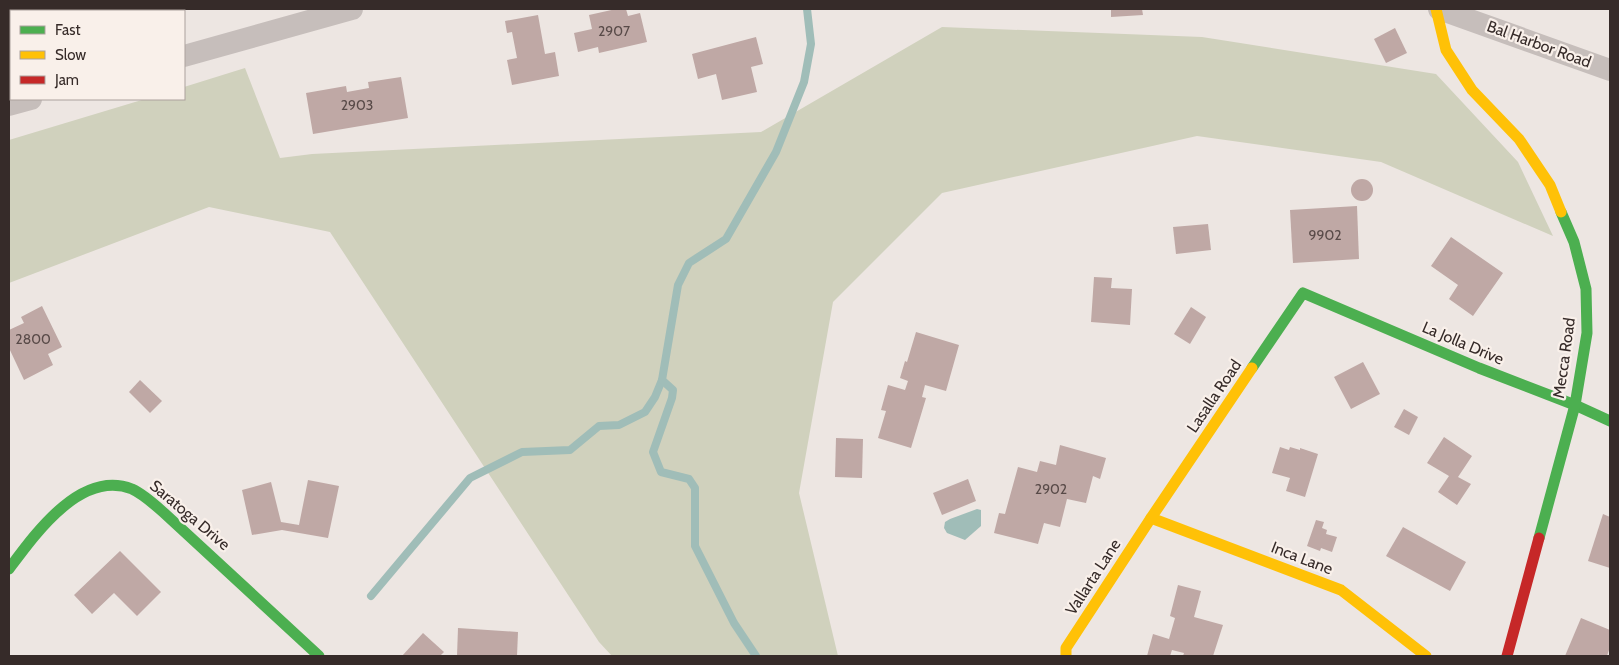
<svg xmlns="http://www.w3.org/2000/svg" width="1619" height="665" font-family="Cabin,sans-serif">
  <style>
    .green { fill: #d0d1bd }
    .water { fill: #a0bdb8 }
    .lines { fill: none; stroke-linecap: round; stroke-linejoin: round }
    .stream { stroke: #a0bdb8; stroke-width: 8 }
    .building { fill: #bfa8a5 }
    .street { stroke: #c6bebb; stroke-width: 22 }
    .fast { stroke: #4caf50; stroke-width: 11 }
    .slow { stroke: #ffc107; stroke-width: 11 }
    .jam { stroke: #c62828; stroke-width: 11 }
    .labels { text-anchor: middle; dominant-baseline: central; stroke-width: 4.5; stroke-linejoin: round; paint-order: stroke }
    .number-label { font-size: 14px; fill: #584a48 }
    .street-label { font-size: 16px; fill: #362b29; stroke: #f9f0ea }
  </style>
  <rect width="100%" height="100%" fill="#ede6e2"/>
  <polygon class="green" points="942,27 1202,37 1436,74 1518,162 1553,236 1381,162 1197,136 942,193 833,302 799,493 838,656 612,656 599,642 330,232 209,207 9,283 9,140 145,99 184,99 184,87 245,68 280,158 312,154 761,132"/>
  <polygon class="water" points="977,509 981,510 981,526 965,540 947,533 944,528 945,522 950,519"/>
  <g class="lines">
    <g class="stream">
      <polyline points="371,596 470,478 522,452 570,450 599,426 619,425 645,412 655,397 662,380"/>
      <polyline points="756,656 734,623 695,546 695,488 689,479 661,472 653,452 672,398 673,390 662,380 678,285 689,263 726,239 776,152 804,82 811,44 807,9"/>
    </g>
  </g>
  <g class="building">
    <polygon points="82,9 105,9 106,11 82,11"/>
    <polygon points="616,9 626,9 628,16 640,13 647,42 599,53 598,47 578,52 574,33 592,29 589,15"/>
    <polygon points="1111,9 1142,9 1143,15 1111,17"/>
    <polygon points="538,15 545,54 555,52 559,76 512,85 507,60 517,58 512,32 507,33 505,21"/>
    <polygon points="1395,28 1407,53 1386,63 1374,39"/>
    <polygon points="756,37 763,64 751,67 757,92 722,100 716,74 698,79 692,54"/>
    <polygon points="401,77 408,118 313,134 306,93 346,86 347,92 369,88 368,82"/>
    <circle cx="1362" cy="190" r="11"/>
    <polygon points="1357,206 1359,259 1293,263 1290,210"/>
    <polygon points="1208,224 1211,250 1176,254 1173,227"/>
    <polygon points="1451,237 1503,273 1473,316 1449,299 1458,285 1431,266"/>
    <polygon points="1094,277 1112,278 1111,288 1132,289 1130,325 1091,322"/>
    <polygon points="42,306 62,347 48,354 53,365 24,380 9,348 9,330 24,323 21,317"/>
    <polygon points="1191,307 1206,317 1190,344 1174,334"/>
    <polygon points="916,332 959,345 946,391 925,385 922,397 926,398 911,448 878,438 886,411 881,410 888,385 905,390 908,381 900,378 905,361 907,362"/>
    <polygon points="1363,362 1380,394 1351,409 1334,377"/>
    <polygon points="140,380 162,401 150,413 129,392"/>
    <polygon points="1404,409 1418,417 1409,435 1394,427"/>
    <polygon points="1444,437 1472,456 1458,477 1471,484 1457,505 1438,492 1449,476 1427,463"/>
    <polygon points="836,438 863,439 862,478 835,477"/>
    <polygon points="1060,445 1106,458 1100,479 1093,476 1086,503 1067,499 1060,527 1044,523 1038,544 994,533 999,513 1005,514 1018,467 1037,472 1040,461 1056,465"/>
    <polygon points="1280,447 1289,450 1290,447 1300,450 1300,448 1318,454 1305,497 1286,491 1290,478 1272,473"/>
    <polygon points="968,479 976,501 942,515 933,493"/>
    <polygon points="308,480 339,486 328,538 282,530 252,535 242,490 271,482 281,522 299,525"/>
    <polygon points="1603,514 1610,517 1610,568 1588,561"/>
    <polygon points="1316,520 1324,522 1322,528 1327,530 1326,534 1337,537 1332,552 1321,548 1320,551 1307,546"/>
    <polygon points="1403,527 1466,562 1450,591 1386,556"/>
    <polygon points="120,551 161,592 137,616 114,593 92,614 74,595"/>
    <polygon points="1178,585 1201,591 1194,617 1223,625 1213,656 1183,656 1184,653 1172,650 1170,656 1147,656 1153,634 1169,639 1175,618 1170,616"/>
    <polygon points="1581,618 1610,630 1610,647 1607,656 1565,656"/>
    <polygon points="458,628 518,632 517,656 457,656"/>
    <polygon points="423,633 444,652 440,656 402,656"/>
  </g>
  <g class="lines">
    <g class="street">
      <polyline points="1439,9 1610,70"/>
      <polyline points="184,56 352,9"/>
      <polyline points="9,105 31,99"/>
    </g>
    <g class="fast">
      <polyline points="1252,368 1303,293 1479,368 1575,405 1610,421"/>
      <polyline points="1539,538 1575,405 1587,333 1586,289 1574,242 1561,212"/>
      <path d="M 9,569 C 35,534 81,469 132,489 C 143,494 153,503 163,512 L 319,656"/>
    </g>
    <g class="slow">
      <polyline points="1436,9 1446,50 1472,90 1519,139 1550,185 1561,212"/>
      <polyline points="1151,518 1341,590 1426,656"/>
      <polyline points="1066,656 1066,648 1151,518 1252,368"/>
    </g>
    <polyline class="jam" points="1507,656 1539,538"/>
  </g>
  <g class="labels">
    <g class="number-label">
      <text x="614" y="31">2907</text>
      <text x="357" y="105">2903</text>
      <text x="1325" y="235">9902</text>
      <text x="33" y="339">2800</text>
      <text x="1051" y="489">2902</text>
    </g>
    <g class="street-label">
      <text transform="translate(1539 44) rotate(20)">Bal Harbor Road</text>
      <text transform="translate(1463 343) rotate(23)">La Jolla Drive</text>
      <text transform="translate(1564 358) rotate(-82)">Mecca Road</text>
      <text transform="translate(1214 396) rotate(-56)">Lasalla Road</text>
      <text transform="translate(190 515) rotate(40)">Saratoga Drive</text>
      <text transform="translate(1302 558) rotate(21)">Inca Lane</text>
      <text transform="translate(1093 577) rotate(-57)">Vallarta Lane</text>
    </g>
  </g>
  <rect width="1619" height="665" fill="none" stroke="#362b29" stroke-width="20"/>
  <rect x="10" y="10" width="175" height="90" fill="#f9f0ea" stroke="#aba19d"/>
  <rect x="20" y="26" width="25" height="8" fill="#4caf50" stroke="#aba19d"/>
  <text x="55" y="35" font-size="15" fill="#362b29">Fast</text>
  <rect x="20" y="51" width="25" height="8" fill="#ffc107" stroke="#aba19d"/>
  <text x="55" y="60" font-size="15" fill="#362b29">Slow</text>
  <rect x="20" y="76" width="25" height="8" fill="#c62828" stroke="#aba19d"/>
  <text x="55" y="85" font-size="15" fill="#362b29">Jam</text>
</svg>
